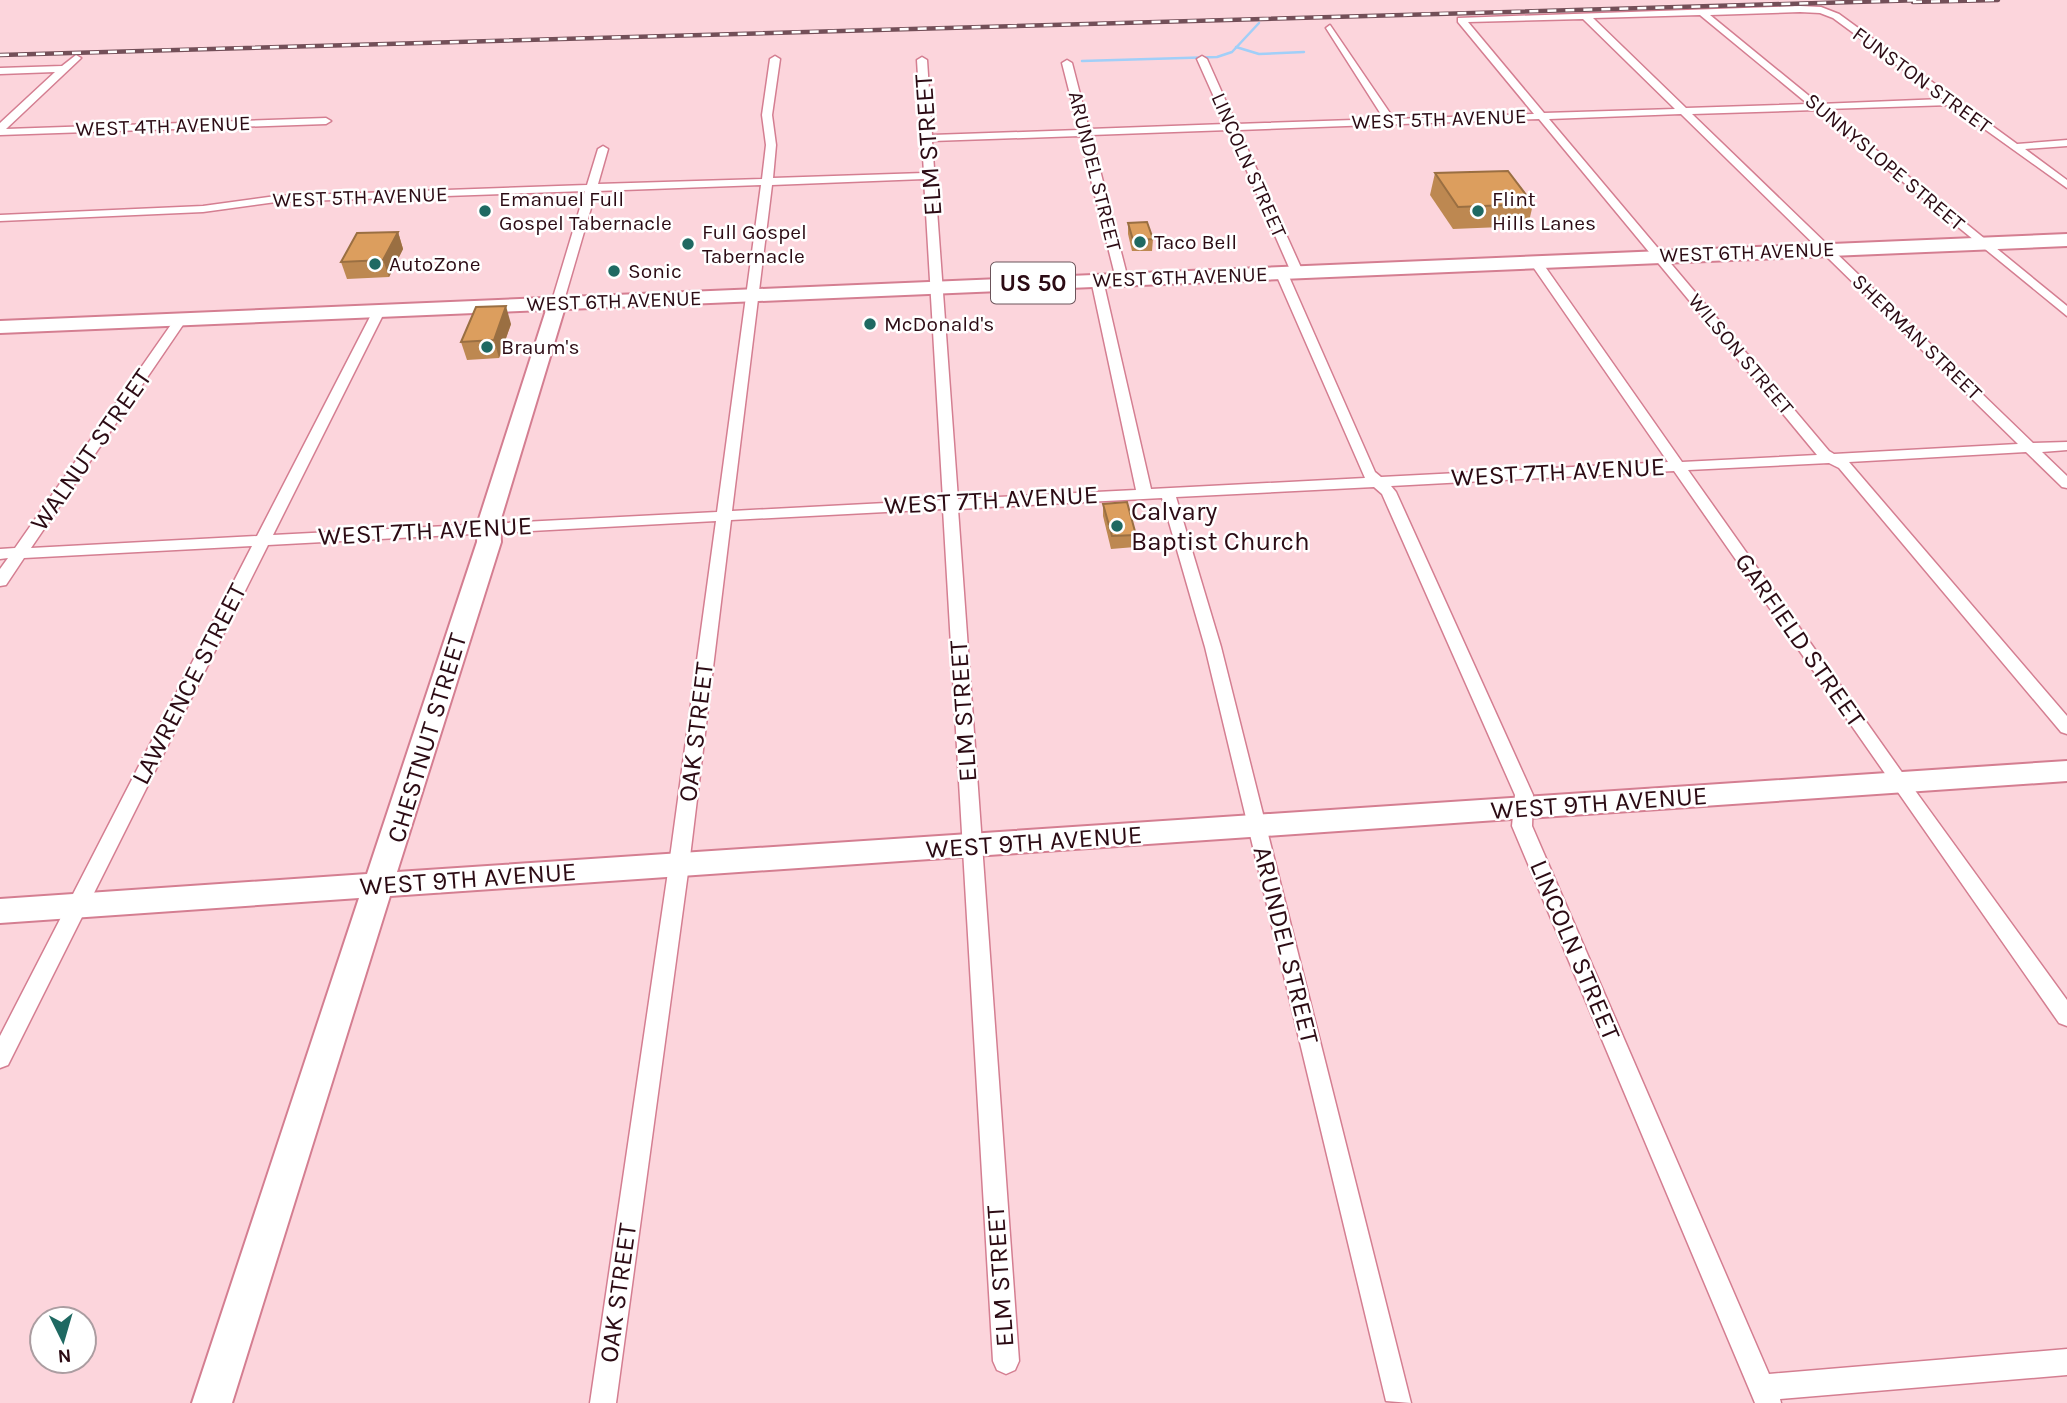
<svg xmlns="http://www.w3.org/2000/svg" width="2067" height="1403" font-family="Karla,sans-serif">
  <style>
    .lines { fill: none; stroke-linecap: round; stroke-linejoin: round }
    .stream { stroke: #a1cff8; stroke-width: 2.5 }
    .street-casing { stroke: #d47e91; stroke-width: 3 }
    .secondary-casing { stroke: #d47e91; stroke-width: 4 }
    .primary-casing { stroke: #d47e91; stroke-width: 4 }
    .street { fill: #fff; fill-rule: evenodd }
    .secondary { fill: #fff; fill-rule: evenodd }
    .primary { fill: #fff; fill-rule: evenodd }
    .rail-casing { stroke: #734f58; stroke-width: 4.5 }
    .rail { stroke: #fff; stroke-width: 2.5; stroke-dasharray: 9; stroke-linecap: butt }
    .wall { fill: #bd8851 }
    .shaded-wall { fill: #9a6f42 }
    .building { fill: #dc9e5e; stroke: #9a6f42; stroke-width: 2 }
    .poi-dot { fill: #1f6962; stroke: #fff; stroke-width: 2.5 }
    .labels { text-anchor: middle; dominant-baseline: central; stroke-width: 5; stroke-linejoin: round; paint-order: stroke }
    .far-street-label { font-size: 21px; fill: #2c0b14; stroke: #fff }
    .far-poi-label { font-size: 21px; fill: #2c0b14; stroke: #fff; text-anchor: start }
    .shield { fill: #fff; stroke: #6b545a; stroke-width: 2 }
    .shield-label { font-size: 24px; font-weight: bold; fill: #2c0b14 }
    .street-label { font-size: 26px; fill: #2c0b14; stroke: #fff }
    .poi-label { font-size: 26px; fill: #2c0b14; stroke: #fff; text-anchor: start }
  </style>
  <rect width="100%" height="100%" fill="#fcd5dc"/>
  <g class="lines">
    <g class="stream">
      <polyline points="1236,47 1259,54 1304,52"/>
      <polyline points="1082,61 1217,57 1232,52 1259,23"/>
    </g>
    <g class="street-casing">
      <g id="street">
        <path d="M 1800,6 L 1821,7 L 1839,14 L 2017,144 L 2067,140 L 2067,146 L 2025,149 L 2067,180 L 2067,188 L 1951,105 L 1826,109 L 2067,306 L 2067,316 L 1815,110 L 1692,114 L 2033,443 L 2067,442 L 2067,450 L 2042,452 L 2067,476 L 2067,488 L 2062,487 L 2026,452 L 1849,462 L 2067,716 L 2067,734 L 2061,732 L 1839,468 L 1829,463 L 1688,470 L 1906,778 L 2067,1000 L 2067,1026 L 2059,1023 L 1674,471 L 1391,486 L 1396,492 L 1533,795 L 1532,826 L 1769,1374 L 2067,1349 L 2067,1375 L 1780,1399 L 1781,1403 L 1755,1403 L 1512,826 L 1515,795 L 1382,494 L 1374,487 L 1176,497 L 1221,647 L 1411,1403 L 1386,1401 L 1205,647 L 1162,498 L 958,509 L 1019,1361 L 1015,1370 L 1006,1374 L 997,1370 L 993,1361 L 943,509 L 731,520 L 689,865 L 616,1403 L 590,1403 L 669,865 L 716,521 L 268,545 L 8,1065 L 0,1068 L 0,1036 L 252,546 L 24,558 L 6,585 L 0,586 L 0,569 L 8,558 L 0,559 L 0,549 L 15,548 L 177,316 L 187,319 L 31,548 L 257,536 L 373,311 L 379,307 L 385,311 L 273,535 L 717,512 L 761,185 L 596,191 L 563,304 L 557,308 L 551,304 L 585,191 L 276,202 L 203,212 L 0,221 L 0,215 L 203,206 L 276,196 L 587,185 L 598,149 L 603,146 L 608,149 L 598,184 L 762,179 L 766,145 L 762,115 L 770,59 L 775,56 L 780,59 L 772,115 L 776,145 L 773,178 L 924,173 L 917,60 L 922,57 L 927,60 L 932,135 L 1079,130 L 1062,63 L 1067,60 L 1072,63 L 1089,129 L 1226,124 L 1197,59 L 1202,56 L 1207,59 L 1236,124 L 1384,119 L 1326,28 L 1330,25 L 1394,119 L 1534,114 L 1458,22 L 1458,18 ZM 1800,12 L 1820,13 L 1833,18 L 1943,99 L 1819,104 L 1710,15 ZM 1700,15 L 1808,104 L 1686,108 L 1593,18 ZM 1583,19 L 1675,109 L 1544,113 L 1468,22 ZM 1681,114 L 2018,444 L 1834,454 L 1829,451 L 1549,119 ZM 1539,119 L 1817,455 L 1682,462 L 1539,258 L 1535,257 L 1529,261 L 1668,462 L 1381,477 L 1375,472 L 1287,272 L 1281,268 L 1275,272 L 1365,478 L 1151,489 L 1103,280 L 1097,276 L 1091,280 L 1136,490 L 958,499 L 932,141 L 1080,136 L 1116,279 L 1122,283 L 1128,279 L 1091,135 L 1229,130 L 1291,272 L 1297,276 L 1303,272 L 1239,130 ZM 924,179 L 943,500 L 732,511 L 772,185 Z"/>
        <polygon points="76,55 81,58 79,60 6,129 326,118 331,121 326,124 0,135 0,123 55,72 0,74 0,68 62,66"/>
      </g>
    </g>
    <g class="secondary-casing">
      <polygon id="secondary" points="557,298 566,304 500,522 501,542 397,872 2067,761 2067,781 390,896 232,1403 192,1403 359,898 0,923 0,899 367,874 477,542 478,522 548,304"/>
    </g>
    <g class="primary-casing">
      <polygon id="primary" points="2067,234 2067,246 0,333 0,321"/>
    </g>
    <use href="#street" class="street"/>
    <use href="#secondary" class="secondary"/>
    <use href="#primary" class="primary"/>
    <g class="rail-casing">
      <g id="rail">
        <polyline points="1913,2 1998,0"/>
        <polyline points="0,55 1924,0"/>
      </g>
    </g>
    <use href="#rail" class="rail"/>
  </g>
  <g class="wall">
    <polygon points="1435,173 1533,204 1528,226 1453,229 1430,195"/>
    <polygon points="1128,223 1153,239 1152,251 1132,251 1128,234"/>
    <polygon points="398,232 403,249 389,277 347,279 341,262"/>
    <polygon points="511,324 499,358 467,360 461,342"/>
    <polygon points="1103,504 1136,535 1135,547 1111,549 1103,516"/>
  </g>
  <g class="shaded-wall">
    <polygon points="398,232 403,249 389,277 383,260"/>
    <polygon points="506,306 511,324 499,358 494,340"/>
  </g>
  <g class="building">
    <polygon points="1508,171 1533,204 1458,207 1435,173"/>
    <polygon points="1147,222 1153,239 1133,240 1128,223"/>
    <polygon points="398,232 383,260 341,262 357,233"/>
    <polygon points="506,306 494,340 461,342 476,307"/>
    <polygon points="1127,502 1136,535 1112,536 1103,504"/>
  </g>
  <g class="poi-dot">
    <circle cx="485" cy="211" r="7"/>
    <circle cx="1478" cy="211" r="7"/>
    <circle cx="1140" cy="242" r="7"/>
    <circle cx="688" cy="244" r="7"/>
    <circle cx="375" cy="264" r="7"/>
    <circle cx="614" cy="271" r="7"/>
    <circle cx="870" cy="324" r="7"/>
    <circle cx="487" cy="347" r="7"/>
    <circle cx="1117" cy="526" r="7"/>
  </g>
  <g class="labels">
    <g class="far-street-label">
      <text transform="translate(1922 80) rotate(36)">FUNSTON STREET</text>
      <text transform="translate(1439 119) rotate(-2)">WEST 5TH AVENUE</text>
      <text transform="translate(163 126) rotate(-2)">WEST 4TH AVENUE</text>
      <text transform="translate(1885 162) rotate(40)">SUNNYSLOPE STREET</text>
      <text transform="translate(1249 165) rotate(66)">LINCOLN STREET</text>
      <text transform="translate(1095 171) rotate(76)">ARUNDEL STREET</text>
      <text transform="translate(360 197) rotate(-2)">WEST 5TH AVENUE</text>
      <text transform="translate(1747 252) rotate(-2)">WEST 6TH AVENUE</text>
      <text transform="translate(1180 277) rotate(-2)">WEST 6TH AVENUE</text>
      <text transform="translate(614 301) rotate(-2)">WEST 6TH AVENUE</text>
      <text transform="translate(1917 337) rotate(44)">SHERMAN STREET</text>
      <text transform="translate(1741 354) rotate(50)">WILSON STREET</text>
    </g>
    <g class="far-poi-label">
      <text x="499" y="199">Emanuel Full<tspan x="499" dy="24">Gospel Tabernacle</tspan></text>
      <text x="1492" y="199">Flint<tspan x="1492" dy="24">Hills Lanes</tspan></text>
      <text x="702" y="232">Full Gospel<tspan x="702" dy="24">Tabernacle</tspan></text>
      <text x="1154" y="242">Taco Bell</text>
      <text x="389" y="264">AutoZone</text>
      <text x="628" y="271">Sonic</text>
      <text x="884" y="324">McDonald's</text>
      <text x="501" y="347">Braum's</text>
    </g>
    <rect class="shield" x="991" y="262.5" width="84" height="41" rx="5"/>
    <g class="shield-label">
      <text x="1033" y="283">US 50</text>
    </g>
    <g class="street-label">
      <text transform="translate(928 145) rotate(-94)">ELM STREET</text>
      <text transform="translate(91 450) rotate(-55)">WALNUT STREET</text>
      <text transform="translate(1558 472) rotate(-3)">WEST 7TH AVENUE</text>
      <text transform="translate(991 500) rotate(-3)">WEST 7TH AVENUE</text>
      <text transform="translate(425 531) rotate(-3)">WEST 7TH AVENUE</text>
      <text transform="translate(1800 640) rotate(55)">GARFIELD STREET</text>
      <text transform="translate(189 684) rotate(-63)">LAWRENCE STREET</text>
      <text transform="translate(963 711) rotate(-94)">ELM STREET</text>
      <text transform="translate(696 732) rotate(-83)">OAK STREET</text>
      <text transform="translate(427 738) rotate(-73)">CHESTNUT STREET</text>
      <text transform="translate(1599 803) rotate(-4)">WEST 9TH AVENUE</text>
      <text transform="translate(1034 842) rotate(-4)">WEST 9TH AVENUE</text>
      <text transform="translate(468 879) rotate(-4)">WEST 9TH AVENUE</text>
      <text transform="translate(1286 945) rotate(76)">ARUNDEL STREET</text>
      <text transform="translate(1575 950) rotate(67)">LINCOLN STREET</text>
      <text transform="translate(1000 1276) rotate(-94)">ELM STREET</text>
      <text transform="translate(618 1293) rotate(-82)">OAK STREET</text>
    </g>
    <g class="poi-label">
      <text x="1131" y="511">Calvary<tspan x="1131" dy="30">Baptist Church</tspan></text>
    </g>
  </g>
  <g transform="translate(63 1340) rotate(175)"><circle r="33" fill="#ffffff" stroke="#ab9da1" stroke-width="2"/>
  <path d="M0-5L12 26L0 18L-12 26Z" fill="#1f6962"/>
  <text y="-10" font-size="19" font-weight="bold" text-anchor="middle" fill="#2c0b14">N</text>
  </g>
</svg>
